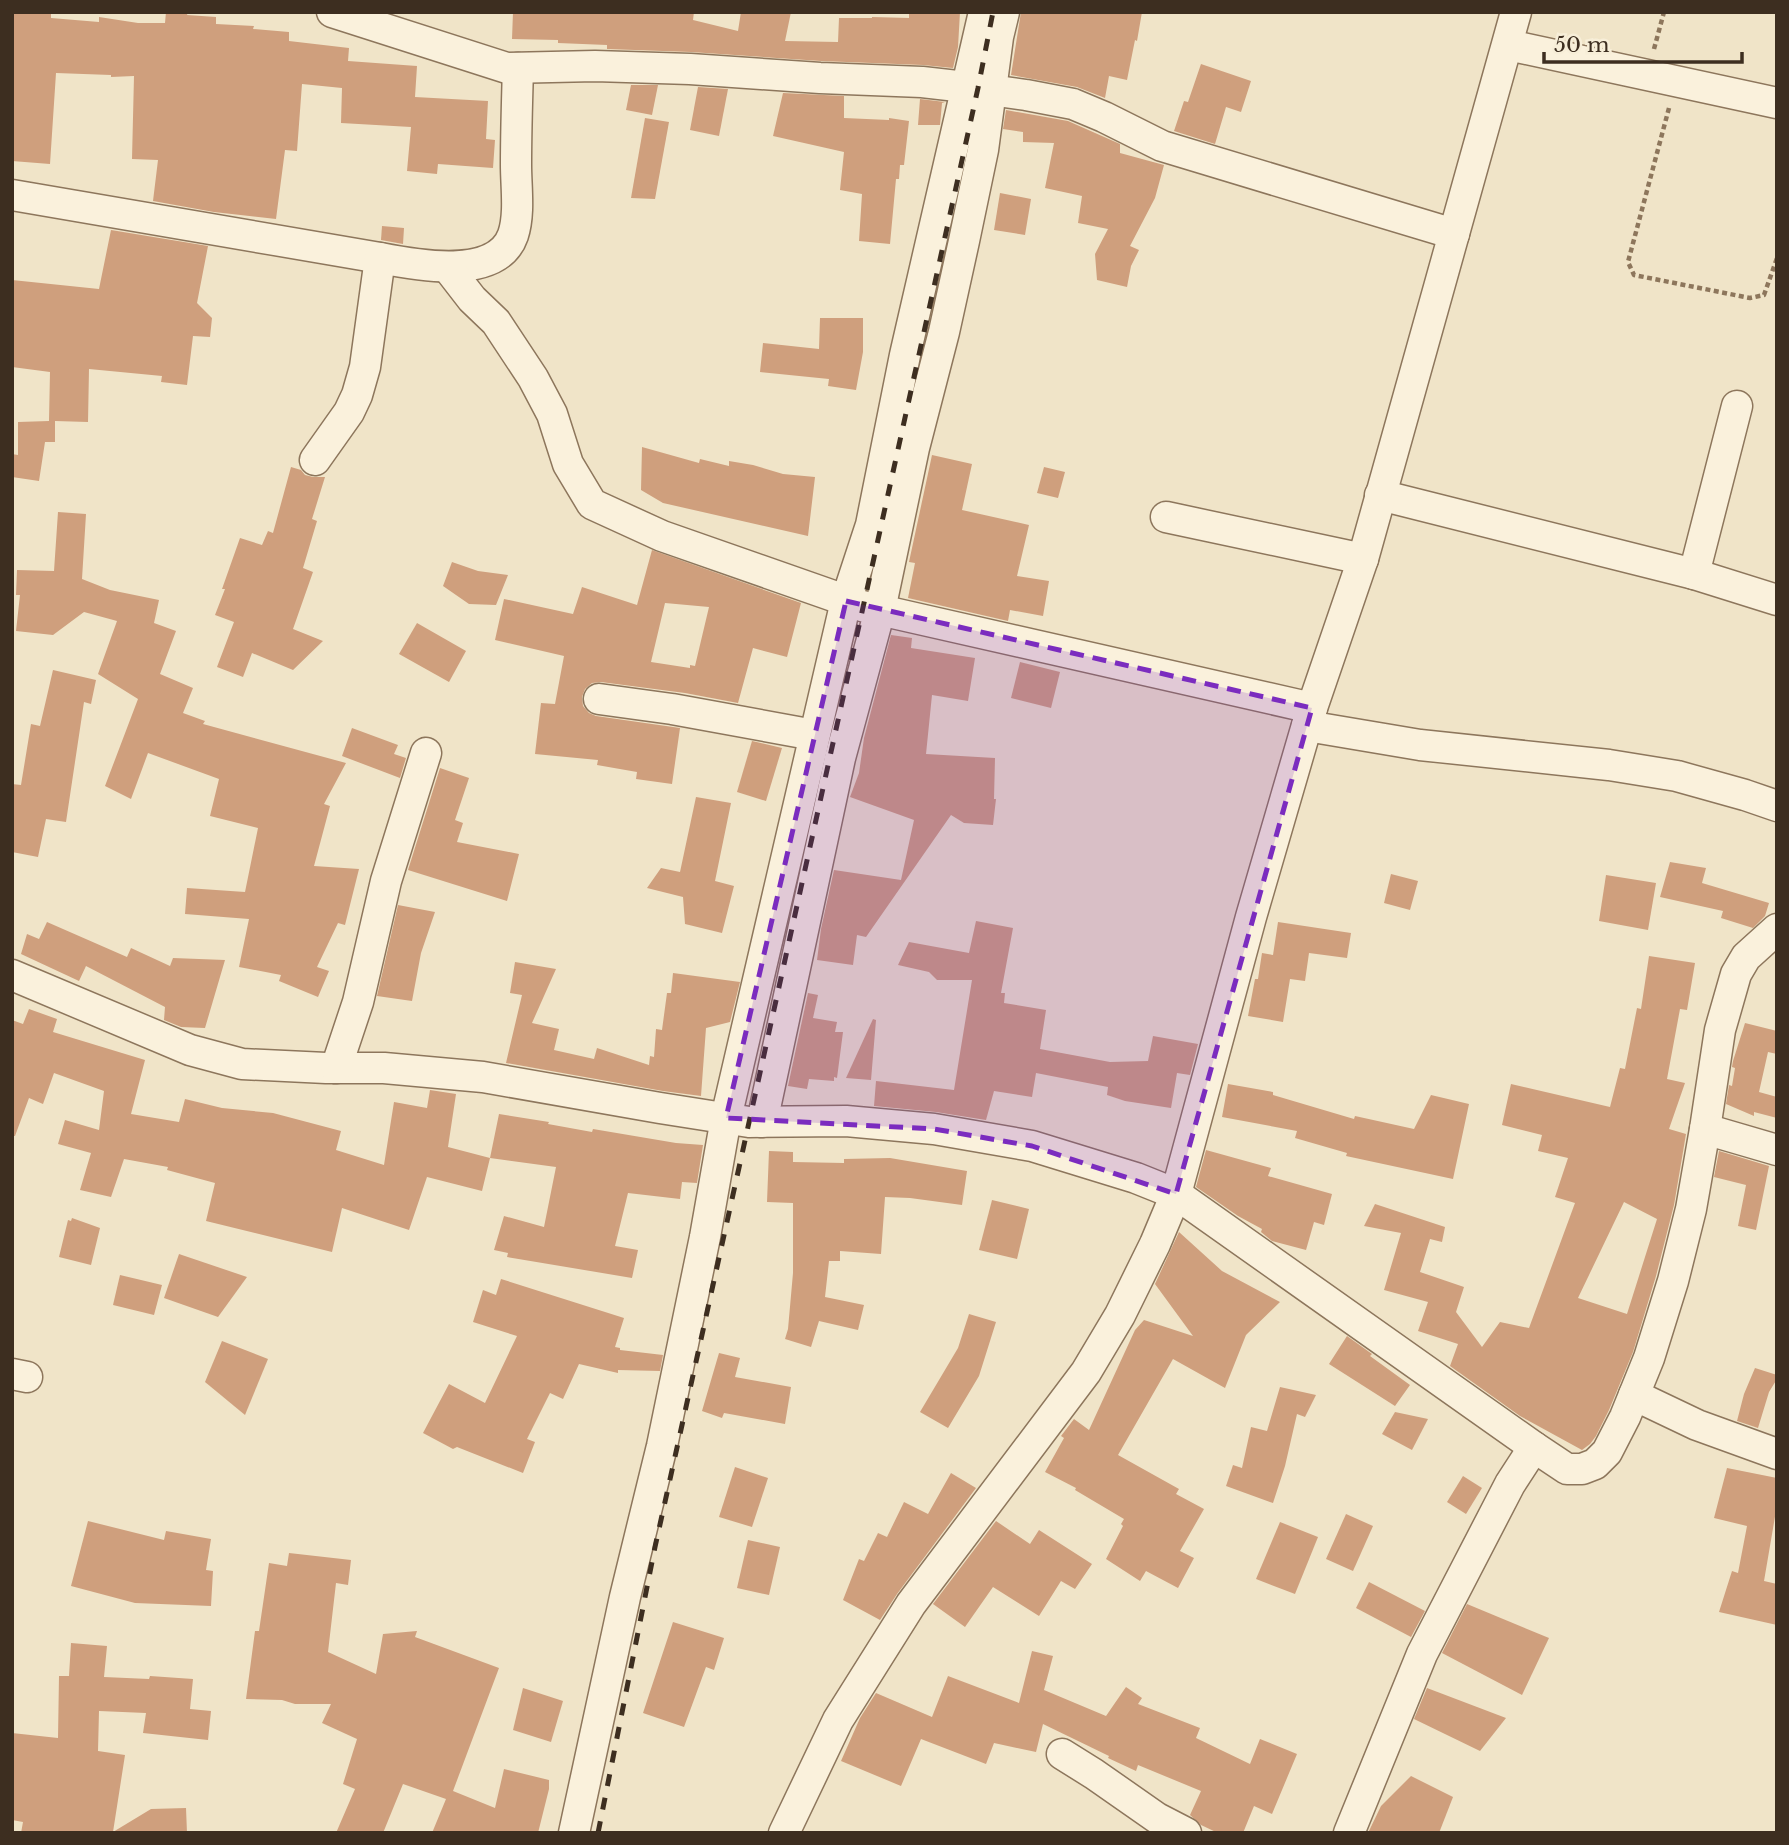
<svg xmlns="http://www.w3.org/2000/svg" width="1789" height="1845" font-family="'Libre Baskerville',serif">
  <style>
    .building { fill: #cf9f7d; fill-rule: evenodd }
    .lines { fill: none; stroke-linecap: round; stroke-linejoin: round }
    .minor-casing { stroke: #8d765c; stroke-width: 33 }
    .path { stroke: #8d765c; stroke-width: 4.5; stroke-dasharray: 5 3.5; stroke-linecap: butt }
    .minor { stroke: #faf1dc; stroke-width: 30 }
    .rail { stroke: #3d2e20; stroke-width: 5; stroke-dasharray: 12 12; stroke-linecap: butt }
    .marked { fill: #7b2cbf; fill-opacity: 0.2; stroke: #7b2cbf; stroke-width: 5; stroke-dasharray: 14 9; stroke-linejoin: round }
  </style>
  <rect width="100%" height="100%" fill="#f0e4c8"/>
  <g class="building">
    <polygon points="12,12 51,12 51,18 99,22 99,17 138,23 165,23 166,12 188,12 187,15 216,17 216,24 254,26 253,29 289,32 289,41 349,48 348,61 417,66 415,97 488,101 486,139 495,140 493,168 438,164 437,174 407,171 411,127 341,123 342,88 302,84 297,151 285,150 276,219 214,212 153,201 158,160 132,159 134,76 111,77 111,75 56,73 50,164 12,161"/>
    <polygon points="513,12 694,12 693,20 738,31 741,12 791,12 785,41 838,42 839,18 872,18 872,17 909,18 909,12 960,12 958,47 953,68 923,65 821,61 691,52 607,49 607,45 558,43 558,40 512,39"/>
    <polygon points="1021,12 1142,12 1137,41 1135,40 1127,80 1109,76 1105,98 1077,87 1011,75"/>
    <polygon points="1201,64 1251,81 1241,112 1226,107 1215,144 1174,131 1184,101 1188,102"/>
    <polygon points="631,85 658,85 652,115 626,110"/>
    <polygon points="698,87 728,89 719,136 690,130"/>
    <polygon points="783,93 844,96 844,118 889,120 889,118 909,121 904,165 900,165 899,179 896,179 890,244 859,241 862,194 840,190 844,152 773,136"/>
    <polygon points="920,99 945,102 942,103 940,125 918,125"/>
    <polygon points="1006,110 1068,121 1120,144 1120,153 1164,165 1155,198 1130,246 1139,250 1131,266 1127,287 1097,280 1095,254 1108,229 1078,223 1082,196 1045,188 1054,143 1023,142 1023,132 1003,129"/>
    <polygon points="645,118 669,122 655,199 631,198"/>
    <polygon points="1000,193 1031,199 1025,235 994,230"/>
    <polygon points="382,226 404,228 403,244 381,240"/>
    <polygon points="111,230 208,246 197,303 212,318 210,337 193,336 187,385 161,382 162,376 89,369 88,422 55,421 55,442 45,442 39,481 12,477 12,454 18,455 18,422 49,421 50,372 12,367 12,280 99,289"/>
    <polygon points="820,318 863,318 863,352 856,390 828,386 829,379 760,372 763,343 819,349"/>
    <polygon points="642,447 699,463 700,459 729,466 729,461 753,465 783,474 815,477 808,536 663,503 641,490"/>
    <polygon points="932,455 972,464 962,510 1029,525 1017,576 1049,581 1043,616 1010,610 1008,621 908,598 915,563 909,562"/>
    <polygon points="291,467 301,470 305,475 313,477 325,477 312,519 317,521 303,568 313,572 293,629 323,641 293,670 252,653 243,677 217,667 234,622 215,615 225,589 222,589 240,538 262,545 268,531 273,533"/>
    <polygon points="1044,467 1065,472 1058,498 1037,493"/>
    <polygon points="58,512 86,514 82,579 110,590 159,600 154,623 176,631 160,674 193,688 183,713 205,721 203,724 346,763 324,804 330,806 314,866 359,869 345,925 338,923 317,967 329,971 318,997 279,981 281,975 239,967 249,919 185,914 187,888 245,892 258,828 210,816 219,779 148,753 131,799 105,786 138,699 98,674 117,621 84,612 53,635 16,631 20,595 16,595 17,570 54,571"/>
    <path d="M 652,550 L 801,603 L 787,657 L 753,648 L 738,703 L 685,693 L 601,682 L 592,683 L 585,689 L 582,697 L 583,706 L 589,713 L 596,716 L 680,728 L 672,784 L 636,779 L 637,772 L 597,765 L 598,760 L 535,754 L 541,703 L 555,704 L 564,656 L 495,640 L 504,599 L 573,614 L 582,587 L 637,605 ZM 665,603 L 709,607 L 695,666 L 690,665 L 690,668 L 651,662 Z"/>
    <polygon points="452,562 478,571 508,575 496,605 469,604 443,586"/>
    <polygon points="417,623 466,651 449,682 399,654"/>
    <polygon points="891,635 912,638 911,648 975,658 968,701 932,695 926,754 995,758 994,799 996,799 993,825 964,823 951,815 866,937 857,935 853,965 817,960 821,929 834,870 901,880 914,820 850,797 859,773 864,738"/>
    <polygon points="1020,662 1060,672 1051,708 1011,698"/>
    <polygon points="53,670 96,680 91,704 84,702 66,822 46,819 38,857 12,852 12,784 21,785 31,724 40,726"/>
    <polygon points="352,728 398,745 394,754 406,758 400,778 342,756"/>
    <polygon points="752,741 782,748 766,801 737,792"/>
    <polygon points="440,768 469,778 455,820 463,823 457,842 519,854 507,901 408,870"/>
    <polygon points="696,797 731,803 715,881 734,886 722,933 685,924 683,897 647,888 661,868 680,872"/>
    <polygon points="1670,862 1706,868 1702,883 1769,903 1765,916 1753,928 1721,918 1723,911 1660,897"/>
    <polygon points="1391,874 1418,881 1410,910 1384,903"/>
    <polygon points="1606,875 1656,883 1648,930 1599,921"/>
    <polygon points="398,905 435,912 421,953 412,1001 377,996"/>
    <polygon points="976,921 1013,928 1001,993 1005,993 1004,1003 1046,1010 1040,1049 1110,1062 1148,1061 1153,1036 1198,1044 1190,1075 1177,1073 1171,1108 1125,1101 1107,1095 1108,1087 1036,1073 1032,1097 994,1091 986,1120 936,1112 874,1106 876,1081 954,1090 972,980 937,980 929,972 898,965 909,942 969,953"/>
    <polygon points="47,922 127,957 131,948 170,966 173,958 225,960 205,1028 181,1027 164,1020 165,1007 86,966 79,981 21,954 27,934 39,939"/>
    <polygon points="1278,922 1351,933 1347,958 1309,953 1305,981 1290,979 1283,1022 1248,1016 1255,979 1258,979 1262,953 1273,955"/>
    <path d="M 1649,956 L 1695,963 L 1687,1010 L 1680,1009 L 1667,1079 L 1685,1083 L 1669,1129 L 1686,1134 L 1674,1205 L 1656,1276 L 1633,1352 L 1609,1410 L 1596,1436 L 1590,1444 L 1582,1450 L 1520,1416 L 1450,1366 L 1458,1344 L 1418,1331 L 1428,1302 L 1384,1290 L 1401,1233 L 1364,1226 L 1375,1204 L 1445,1227 L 1442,1242 L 1430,1239 L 1420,1272 L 1464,1287 L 1456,1312 L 1482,1347 L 1500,1322 L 1529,1328 L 1575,1203 L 1555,1197 L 1568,1158 L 1538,1151 L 1542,1135 L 1502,1125 L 1511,1084 L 1610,1107 L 1620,1068 L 1625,1069 L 1637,1008 L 1641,1009 ZM 1624,1202 L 1657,1219 L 1627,1314 L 1578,1298 Z"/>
    <polygon points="515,962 556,969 532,1023 559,1029 554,1050 594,1059 597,1048 649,1065 650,1056 654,1057 656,1029 662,1030 667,993 671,993 673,973 740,982 730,1022 706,1028 701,1096 663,1091 506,1063 522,995 510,993"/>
    <polygon points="808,993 818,995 813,1018 837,1022 835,1032 843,1032 837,1078 834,1077 834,1081 809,1079 807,1089 788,1086"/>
    <polygon points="29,1009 57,1019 53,1032 145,1060 131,1114 179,1122 185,1099 222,1108 273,1113 341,1131 336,1150 384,1165 394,1102 427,1108 430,1090 456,1094 448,1147 490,1158 482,1191 427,1177 409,1230 342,1208 332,1252 206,1221 215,1183 167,1170 168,1167 124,1159 111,1197 80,1190 91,1153 58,1144 65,1120 99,1130 104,1091 54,1073 43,1104 29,1098 15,1136 12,1136 12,1020 23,1024"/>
    <polygon points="873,1019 876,1020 871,1080 846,1078"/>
    <polygon points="1745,1023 1777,1031 1777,1054 1768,1052 1759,1092 1777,1097 1777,1118 1754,1112 1754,1116 1726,1104 1729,1085 1732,1086 1735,1068 1732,1067 1733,1061"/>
    <polygon points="1228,1084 1273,1092 1273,1095 1354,1119 1355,1116 1414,1129 1431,1095 1469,1104 1453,1179 1346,1156 1347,1153 1295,1138 1297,1131 1222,1117"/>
    <polygon points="499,1114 549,1122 548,1124 592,1132 593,1129 676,1143 703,1145 697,1183 682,1182 680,1199 628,1193 615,1246 638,1250 632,1278 507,1257 508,1253 494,1250 504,1216 544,1227 556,1167 490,1158"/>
    <polygon points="1206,1150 1271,1168 1268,1176 1332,1194 1324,1225 1314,1222 1306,1250 1272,1241 1261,1232 1262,1229 1238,1216 1196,1187"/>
    <polygon points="769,1151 793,1152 793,1162 844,1163 844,1159 890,1158 967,1171 962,1205 910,1198 885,1197 881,1254 840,1251 840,1261 829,1261 825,1297 864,1305 858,1330 819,1321 811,1347 785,1339 788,1329 793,1273 793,1203 767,1202"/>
    <polygon points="1719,1151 1769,1166 1756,1230 1738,1226 1746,1185 1714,1177"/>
    <polygon points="992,1200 1029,1209 1017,1259 979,1250"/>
    <polygon points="72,1218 100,1228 91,1265 59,1257 68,1220 71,1221"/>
    <polygon points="1179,1232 1222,1271 1280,1302 1246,1335 1225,1388 1173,1359 1118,1455 1179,1489 1176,1494 1204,1509 1180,1551 1194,1558 1178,1588 1146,1571 1140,1581 1106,1559 1123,1526 1121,1524 1124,1519 1075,1490 1076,1488 1045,1472 1064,1438 1061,1436 1074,1419 1089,1430 1135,1330 1144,1320 1193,1336 1155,1284"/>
    <polygon points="179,1254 247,1277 218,1317 164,1298"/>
    <polygon points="120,1275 162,1285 154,1315 113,1305"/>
    <polygon points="501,1279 624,1318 615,1347 620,1348 620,1350 663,1355 660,1371 618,1370 618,1373 579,1364 563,1399 550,1393 527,1439 535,1442 523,1473 457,1447 453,1449 423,1433 449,1384 485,1403 517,1336 473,1322 483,1290 496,1295"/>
    <polygon points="969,1314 996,1322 979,1376 948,1428 920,1412 958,1348"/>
    <polygon points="1347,1336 1372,1354 1370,1356 1410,1385 1395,1406 1329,1364"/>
    <polygon points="222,1341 268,1359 245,1415 205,1382"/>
    <polygon points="719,1353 740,1358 735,1377 791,1387 785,1424 724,1413 722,1418 702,1411"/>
    <polygon points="1755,1368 1777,1375 1777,1379 1769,1392 1758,1428 1737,1421 1744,1394"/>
    <polygon points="1280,1387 1316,1395 1305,1417 1297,1414 1285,1466 1273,1503 1226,1486 1233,1465 1242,1468 1251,1427 1267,1431"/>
    <polygon points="1395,1412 1428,1419 1412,1450 1382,1434"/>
    <polygon points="735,1467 768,1478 752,1527 719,1517"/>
    <polygon points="1727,1468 1777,1478 1777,1505 1764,1581 1777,1584 1777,1625 1719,1612 1732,1571 1738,1573 1747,1526 1714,1518"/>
    <polygon points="951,1473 976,1488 897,1594 880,1620 843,1600 859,1559 864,1561 878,1533 887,1537 904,1502 928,1514"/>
    <polygon points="1463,1476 1482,1488 1466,1514 1447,1502"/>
    <polygon points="1346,1514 1373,1526 1353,1571 1326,1559"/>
    <polygon points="88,1521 164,1540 166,1531 211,1539 206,1570 213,1571 211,1606 135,1603 71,1586"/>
    <polygon points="996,1521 1030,1544 1039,1530 1092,1564 1075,1589 1061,1581 1039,1616 993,1587 965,1627 933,1604"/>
    <polygon points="1280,1522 1318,1537 1295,1594 1256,1579"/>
    <polygon points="748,1540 780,1547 769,1595 737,1588"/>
    <polygon points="289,1553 351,1560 348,1585 336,1583 328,1652 376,1674 383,1634 417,1631 415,1637 499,1668 453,1791 495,1808 504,1769 549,1780 549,1789 538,1833 432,1833 446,1799 403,1784 383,1833 336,1833 355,1789 343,1784 357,1739 322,1723 331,1704 295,1704 282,1700 246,1699 255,1631 259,1631 269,1563 287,1566"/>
    <polygon points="1369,1582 1425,1611 1411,1637 1356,1608"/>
    <polygon points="1467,1604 1549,1638 1522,1695 1442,1653"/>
    <polygon points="673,1622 724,1638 714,1670 706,1667 684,1727 643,1713"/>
    <polygon points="71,1643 107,1646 104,1677 149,1679 150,1676 193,1679 190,1709 211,1711 208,1740 143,1733 146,1713 99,1711 98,1751 125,1755 113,1832 151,1809 186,1808 187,1833 21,1833 23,1822 12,1820 12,1733 58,1738 59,1676 69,1676"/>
    <polygon points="1032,1651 1053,1656 1044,1690 1106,1716 1126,1687 1142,1698 1138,1704 1200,1728 1196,1738 1250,1764 1260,1739 1297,1754 1272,1814 1254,1806 1243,1833 1218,1833 1201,1825 1190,1815 1201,1791 1138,1765 1136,1771 1108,1758 1109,1756 1043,1724 1036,1752 994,1743 986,1764 921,1739 901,1786 841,1761 860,1718 876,1693 932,1717 948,1676 1019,1703"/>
    <polygon points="523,1688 563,1701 551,1742 513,1730"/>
    <polygon points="1427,1688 1506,1718 1480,1751 1414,1719"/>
    <polygon points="1411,1776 1453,1797 1439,1833 1368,1833 1381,1806"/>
  </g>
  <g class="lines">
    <g class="minor-casing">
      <g id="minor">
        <polyline points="332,12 507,68 595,66 690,69 820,78 922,82 966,87"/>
        <polyline points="1508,45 1777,103"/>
        <polyline points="990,90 1026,95 1073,104 1104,117 1162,146 1454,234"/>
        <path d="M 12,195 L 380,258 C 415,265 497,281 513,235 C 520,214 516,187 516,165 C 516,133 517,100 518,68"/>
        <polyline points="448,268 472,299 496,322 533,378 552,414 568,464 592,504 662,536 862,606 1312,708"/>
        <polyline points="315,460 349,412 357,395 365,367 380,258"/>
        <polyline points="1380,495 1694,574 1777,600"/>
        <polyline points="1166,517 1363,559"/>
        <polyline points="1694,574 1737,406"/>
        <polyline points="599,699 672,709 814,735"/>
        <polyline points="1307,726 1420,745 1609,765 1677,776 1745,795 1777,806"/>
        <polyline points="12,975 190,1050 242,1064 326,1068 384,1068 483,1077 660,1108 749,1122 846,1121 934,1129 1032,1146 1136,1178 1176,1194 1534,1447 1567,1469 1582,1469 1595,1464 1607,1452 1625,1417 1649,1358 1673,1281 1691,1209 1705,1129 1720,1030 1736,974 1746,957 1777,929"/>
        <polyline points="336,1068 358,1002 386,881 426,753"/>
        <polyline points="762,1122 840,758 880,610 914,448 944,332 964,241 983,150 998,37 1004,12"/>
        <polyline points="1705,1129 1777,1150"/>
        <polyline points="12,1374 27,1377"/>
        <polyline points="1634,1395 1697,1425 1777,1454"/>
        <polyline points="1062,1754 1094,1774 1157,1818 1186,1833"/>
        <polyline points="574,1833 625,1597 662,1446 705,1237 726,1118 846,601 871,525 905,355 984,12"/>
        <polyline points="784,1833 838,1720 911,1604 1086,1372 1120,1315 1155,1244 1176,1194 1251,917 1312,708 1363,559 1516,12"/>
        <polyline points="1349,1833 1422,1654 1510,1484 1534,1447"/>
      </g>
    </g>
    <g class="path">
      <polyline points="1654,49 1664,12"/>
      <polyline points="1669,108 1628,262 1634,275 1750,298 1764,295 1777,258"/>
    </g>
    <use href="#minor" class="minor"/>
    <polyline class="rail" points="598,1833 655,1547 978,88 993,12"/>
  </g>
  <path class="marked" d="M 846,601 L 1312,708 L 1176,1194 L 1032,1146 L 934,1129 L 726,1118 Z"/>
  <rect width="1789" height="1845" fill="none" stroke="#3d2e20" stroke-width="28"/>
  <path d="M1544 52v10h198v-10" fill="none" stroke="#3d2e20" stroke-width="3.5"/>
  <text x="1554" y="52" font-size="21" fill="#3d2e20" stroke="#f7eed8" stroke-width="5" paint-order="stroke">50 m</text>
</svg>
